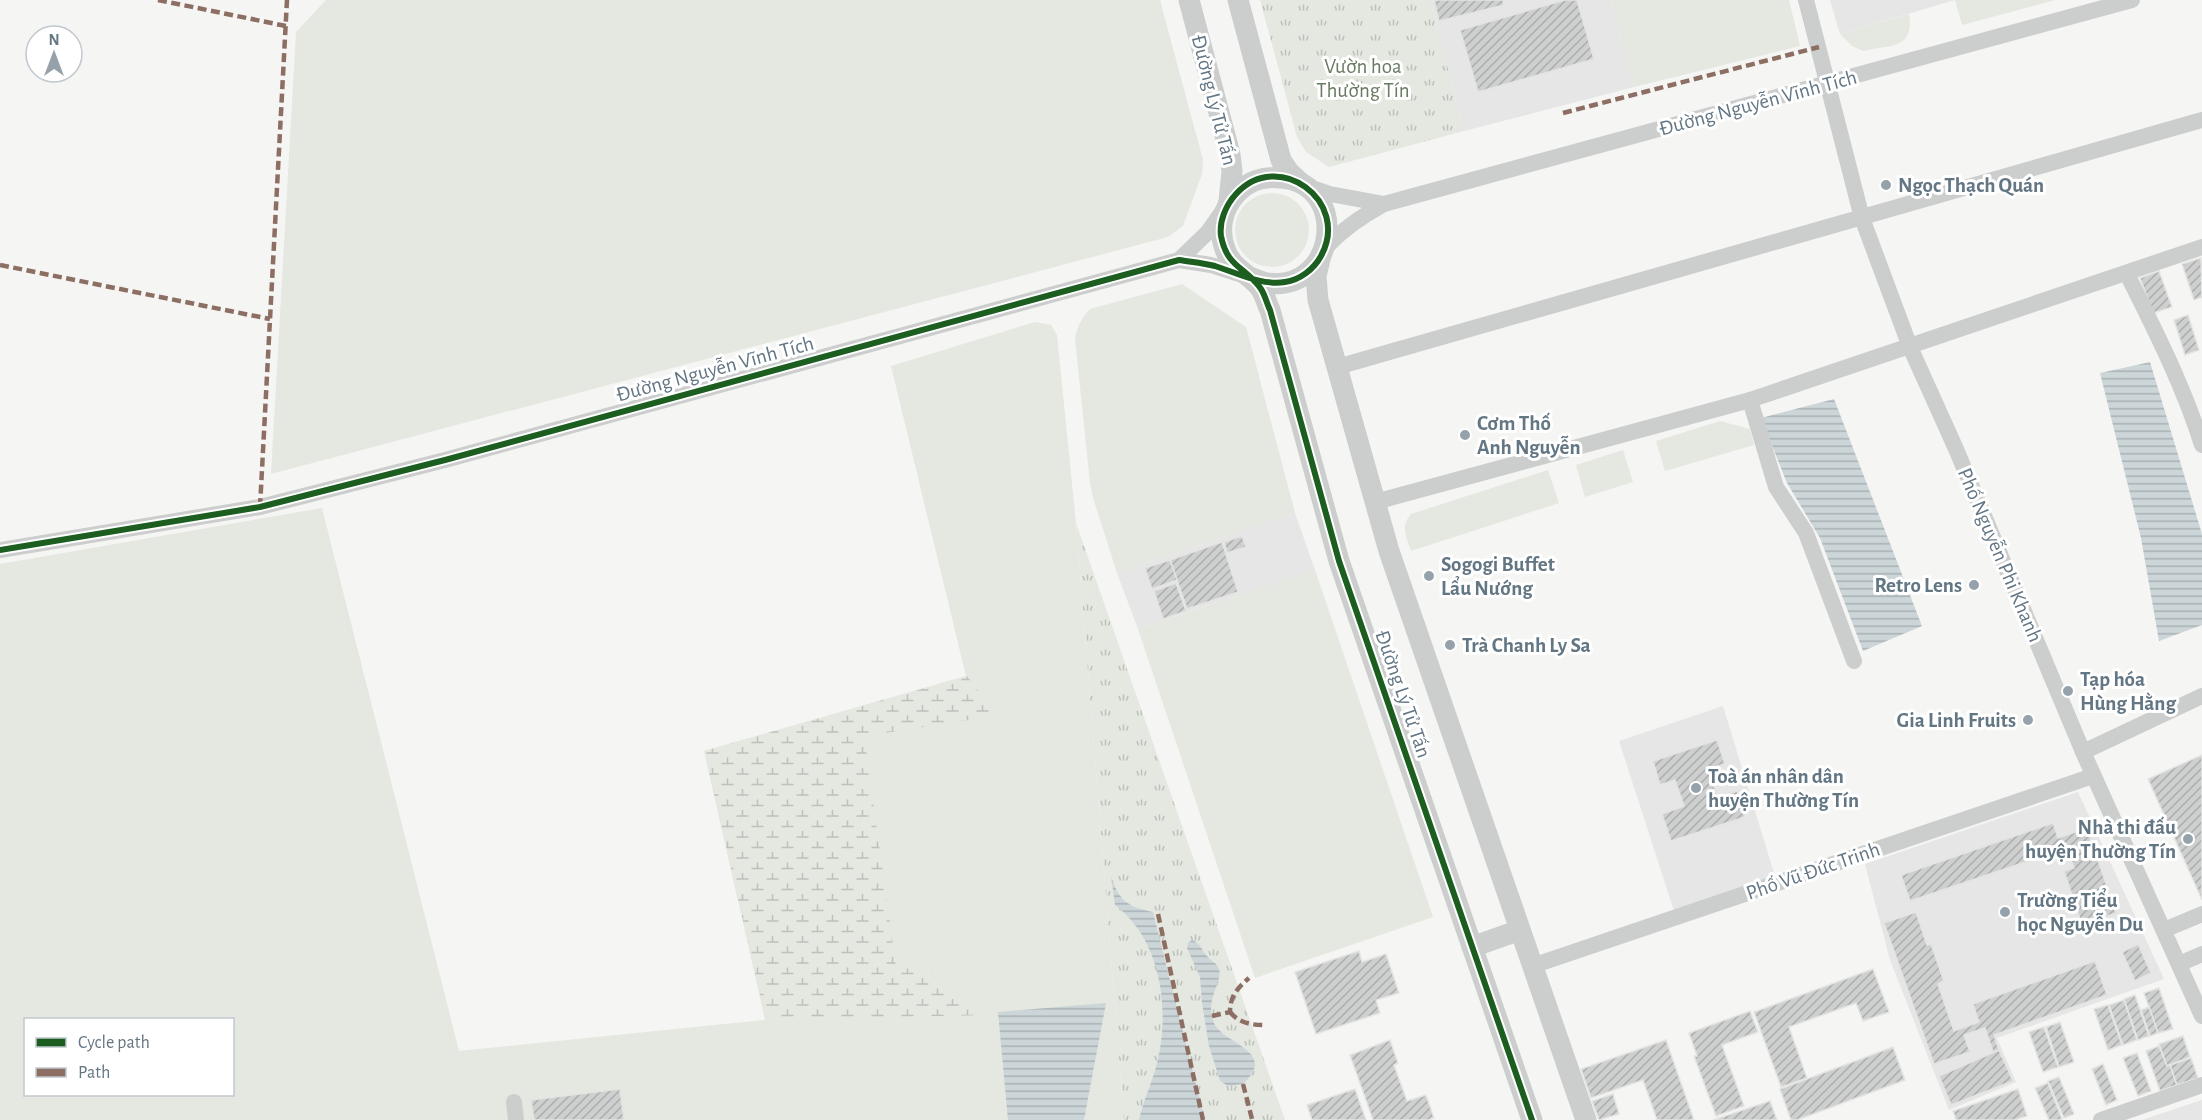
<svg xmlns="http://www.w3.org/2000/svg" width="2202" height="1120" font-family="'Alegreya Sans',sans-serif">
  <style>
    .built { fill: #e5e6e5 }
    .grass { fill: #e4e8e1; fill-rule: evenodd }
    .wetland { fill: url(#wetland-marsh) }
    .park { fill: url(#park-tufts) }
    .water { fill: url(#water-rules) }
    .building { fill: url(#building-hatch); stroke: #e4e4e2; stroke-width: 1.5 }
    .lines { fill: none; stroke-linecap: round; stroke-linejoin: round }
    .minor { stroke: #cccece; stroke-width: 16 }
    .tertiary { stroke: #cccece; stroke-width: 21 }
    .quiet { stroke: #8d6e63; stroke-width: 4.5; stroke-dasharray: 9 4.5; stroke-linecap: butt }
    .cycleway-casing { stroke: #fff; stroke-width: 10 }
    .cycleway { stroke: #1b5e20; stroke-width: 6 }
    .poi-dot { fill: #96a2ab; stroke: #fff; stroke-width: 2 }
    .labels { text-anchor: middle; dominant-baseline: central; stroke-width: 6; stroke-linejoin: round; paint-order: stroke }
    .park-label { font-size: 21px; fill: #687b62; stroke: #fff }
    .street-label { font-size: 21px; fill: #637684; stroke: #fff }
    .poi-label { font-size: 21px; font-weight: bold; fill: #637684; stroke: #fff; text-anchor: start }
  </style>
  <defs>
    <pattern id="wetland-marsh" width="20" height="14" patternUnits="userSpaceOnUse" patternTransform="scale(1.5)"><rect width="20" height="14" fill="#e4e8e1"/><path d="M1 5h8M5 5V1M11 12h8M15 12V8" fill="none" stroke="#bcc1bc"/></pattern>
    <pattern id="park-tufts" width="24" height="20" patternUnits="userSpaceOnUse" patternTransform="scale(1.5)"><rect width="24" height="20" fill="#e4e8e1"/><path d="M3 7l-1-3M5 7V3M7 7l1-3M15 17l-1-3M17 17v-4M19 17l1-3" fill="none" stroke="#bcc1bc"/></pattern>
    <pattern id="water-rules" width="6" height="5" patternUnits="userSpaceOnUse" patternTransform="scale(1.5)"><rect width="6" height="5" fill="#ccd5d7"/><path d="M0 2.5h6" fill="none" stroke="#a9b1b4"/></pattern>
    <pattern id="building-hatch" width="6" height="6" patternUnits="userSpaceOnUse" patternTransform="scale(1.5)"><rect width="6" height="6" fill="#ced0cf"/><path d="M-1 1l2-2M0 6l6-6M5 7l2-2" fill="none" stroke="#abadae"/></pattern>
  </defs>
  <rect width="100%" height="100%" fill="#f5f5f3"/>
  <g class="built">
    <polygon points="1430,0 1611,0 1634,87 1464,131"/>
    <polygon points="1830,0 1955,0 1840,34"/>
    <polygon points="1295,513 1315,570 1138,629 1117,573"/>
    <polygon points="1723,706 1777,883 1676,917 1619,741"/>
    <polygon points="2078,792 2164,979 1997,1038 2016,1082 1949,1110 1890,960 1865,864"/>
    <polygon points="2202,1100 2202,1120 2142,1120"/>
  </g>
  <g class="grass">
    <polygon points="326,0 1160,0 1203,160 1202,174 1183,226 1168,237 271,474 296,32"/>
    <polygon points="1611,0 1789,0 1800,46 1634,87"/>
    <polygon points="1955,0 2055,0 1962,25"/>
    <path d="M 1909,14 C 1915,49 1890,45 1863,51 L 1852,46 L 1840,34 Z"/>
    <circle cx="1272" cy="230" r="37"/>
    <path d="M 1182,284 L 1246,327 L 1295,513 L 1117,573 L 1093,498 L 1090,483 L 1075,339 C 1077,326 1081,319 1090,309 Z"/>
    <path d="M 1035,322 L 1051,325 L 1057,335 L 1076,523 L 1124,1120 L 0,1120 L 0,564 L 322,508 L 459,1051 L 765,1020 L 704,751 L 966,676 L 891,366 ZM 26,1020 L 232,1020 L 232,1094 L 26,1094 Z"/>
    <polygon points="1720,421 1750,429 1754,445 1665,471 1656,441"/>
    <polygon points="1623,450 1633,482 1585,497 1576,465"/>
    <path d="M 1548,470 L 1559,503 L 1411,551 C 1406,536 1400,527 1411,514 Z"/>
    <polygon points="1315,570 1433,917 1255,978 1138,629"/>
  </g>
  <polygon class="wetland" points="967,676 996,716 864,736 896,967 928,971 987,1015 766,1020 704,751"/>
  <g class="park">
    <polygon points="1260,0 1430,0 1464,131 1329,167 1306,152 1297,137"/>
    <polygon points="1076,523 1285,1120 1124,1120"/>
  </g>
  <g class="water">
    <polygon points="2150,362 2202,534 2202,625 2159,641 2141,538 2100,373"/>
    <polygon points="1834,399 1922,626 1863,651 1820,538 1787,483 1761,418"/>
    <path d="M 1111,876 C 1119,901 1128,907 1153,912 L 1205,1120 L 1139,1120 C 1143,1102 1151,1085 1156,1067 C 1171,1013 1162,940 1115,905 Z"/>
    <path d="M 1192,940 C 1201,943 1201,950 1207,956 C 1211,961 1217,963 1219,969 C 1223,982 1204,1000 1214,1023 C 1223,1044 1279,1051 1243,1084 L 1228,1086 L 1220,1081 L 1209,1046 L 1202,1003 L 1200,977 L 1187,948 L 1188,943 Z"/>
    <polygon points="1106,1003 1084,1120 1008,1120 998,1012"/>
  </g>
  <g class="building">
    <polygon points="1434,0 1503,0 1504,5 1439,21"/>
    <polygon points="1565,0 1577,0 1594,59 1478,92 1460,30"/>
    <polygon points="2201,258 2202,297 2194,300 2182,264"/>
    <polygon points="2159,271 2172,307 2153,313 2140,278"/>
    <polygon points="2188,315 2199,350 2185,355 2174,320"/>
    <polygon points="1242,536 1246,547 1227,553 1224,542"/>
    <polygon points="1222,542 1238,592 1187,609 1170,560"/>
    <polygon points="1170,560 1177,580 1152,589 1145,568"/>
    <polygon points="1176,583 1186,611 1163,619 1154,591"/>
    <polygon points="1717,740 1725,764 1708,769 1718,797 1737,791 1745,817 1671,841 1662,814 1684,806 1675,780 1660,785 1653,761"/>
    <polygon points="2202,755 2202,900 2148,779"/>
    <polygon points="2053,823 2058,838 2087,828 2116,913 2082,925 2064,871 2074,868 2067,848 1910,901 1901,875"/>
    <polygon points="1916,912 1927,945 1931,944 1944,981 1938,984 1954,1031 1979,1022 1973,1004 2095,961 2107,995 1994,1035 1999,1050 1993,1052 1985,1028 1964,1035 1970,1052 1934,1064 1884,923"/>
    <polygon points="2138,944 2151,973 2135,981 2122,952"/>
    <polygon points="1359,951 1362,962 1386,954 1399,993 1376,1000 1380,1013 1316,1034 1295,972"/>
    <polygon points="1873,969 1889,1012 1863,1021 1856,1003 1789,1027 1807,1078 1781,1087 1754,1012"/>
    <polygon points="2159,988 2173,1029 2158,1033 2144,993"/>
    <polygon points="2135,995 2149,1036 2138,1040 2124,999"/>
    <polygon points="2124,1000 2137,1040 2123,1045 2109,1005"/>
    <polygon points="2108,1005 2122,1045 2108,1050 2094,1009"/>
    <polygon points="2149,1007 2158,1033 2150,1036 2141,1010"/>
    <polygon points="1750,1011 1758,1032 1722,1045 1744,1106 1716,1116 1694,1056 1697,1056 1689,1033"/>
    <polygon points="2060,1022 2074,1062 2059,1067 2046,1027"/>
    <polygon points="2044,1027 2058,1067 2043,1072 2029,1032"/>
    <polygon points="2183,1036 2190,1057 2167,1066 2159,1044"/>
    <polygon points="1390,1040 1398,1063 1394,1065 1407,1101 1426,1095 1434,1118 1428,1120 1373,1120 1350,1055"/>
    <polygon points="1666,1040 1694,1120 1657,1120 1643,1080 1591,1098 1581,1069"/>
    <polygon points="2159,1046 2167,1066 2170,1065 2177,1085 2160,1091 2146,1051"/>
    <polygon points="1893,1047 1905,1080 1797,1120 1791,1120 1780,1089"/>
    <polygon points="1999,1050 2013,1081 1951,1105 1939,1076"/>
    <polygon points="2137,1053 2151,1091 2138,1096 2123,1058"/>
    <polygon points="2191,1058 2198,1078 2177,1085 2170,1065"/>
    <polygon points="2103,1064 2117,1100 2106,1105 2092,1069"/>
    <polygon points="2059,1077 2074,1114 2064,1118 2048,1081"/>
    <polygon points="2048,1083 2062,1119 2060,1120 2049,1120 2035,1088"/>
    <polygon points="620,1089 624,1120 534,1120 531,1100"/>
    <polygon points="1355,1089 1366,1120 1312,1120 1307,1105"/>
    <polygon points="2018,1089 2027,1116 2014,1120 1956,1120 1953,1111"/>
    <polygon points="1613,1094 1619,1114 1599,1120 1592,1101"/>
    <polygon points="1770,1101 1777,1120 1713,1120"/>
  </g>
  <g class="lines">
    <g class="minor">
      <polyline points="1806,0 1862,218 1910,347 1956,449 2083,752 2202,1016"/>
      <polyline points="1306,186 1330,194 1384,204"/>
      <path d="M 1326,247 C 1343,229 1362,216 1384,204 L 2132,0"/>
      <polyline points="1179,260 1208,232 1224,209"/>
      <path d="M 2127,274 C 2155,330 2183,385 2202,445"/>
      <polyline points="1337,367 2202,120"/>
      <polyline points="1750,400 1776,487 1806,533 1854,661"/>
      <polyline points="1375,502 1750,400 2202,247"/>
      <polyline points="0,550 260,507 445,460 1179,260 1211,265 1245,276"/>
      <polyline points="2083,752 2202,696"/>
      <polyline points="2164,930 2202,914"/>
      <polyline points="2179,964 2202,954"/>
      <polyline points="1532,966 2093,776"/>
      <polyline points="514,1102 516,1120"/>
      <polyline points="2101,1120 2202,1085"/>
    </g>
    <g class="tertiary">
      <polyline points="1189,0 1230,154 1232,171 1229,201"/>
      <polyline points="1238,0 1281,160 1289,172 1301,183"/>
      <polyline points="1321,255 1316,276 1318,300 1389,551 1586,1120"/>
      <path d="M 1250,277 C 1255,279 1261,282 1267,283 C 1337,293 1351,184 1281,178 C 1264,176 1247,181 1236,194 C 1222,209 1218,230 1225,249 C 1231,268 1250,274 1261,289 C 1265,296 1267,304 1270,310 L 1339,561 L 1532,1120"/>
      <polyline points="1472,947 1520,930"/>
    </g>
    <g class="quiet">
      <polyline points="158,0 286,26"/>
      <polyline points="1563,113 1819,47"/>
      <polyline points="0,265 270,319"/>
      <polyline points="260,507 287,0"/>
      <polyline points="1158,914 1203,1120"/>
      <path d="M 1230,1012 C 1239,1023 1251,1025 1264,1025"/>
      <path d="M 1212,1016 L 1230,1012 C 1230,997 1237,988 1249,978"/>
      <polyline points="1243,1084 1252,1119"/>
    </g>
    <g class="cycleway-casing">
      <path id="cycleway" d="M 0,550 L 260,507 L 445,460 L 1179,260 C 1191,262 1203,263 1215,266 C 1237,273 1262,286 1285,282 C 1300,280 1314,269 1321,256 C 1351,201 1278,148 1236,194 C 1226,205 1219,221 1221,236 C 1227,268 1246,267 1261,289 C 1265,295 1267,304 1270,310 L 1339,561 L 1532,1120"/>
    </g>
    <use href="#cycleway" class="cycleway"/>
  </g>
  <g class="poi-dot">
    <circle cx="1886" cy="185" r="6"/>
    <circle cx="1465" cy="435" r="6"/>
    <circle cx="1429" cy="576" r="6"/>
    <circle cx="1974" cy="585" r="6"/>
    <circle cx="1450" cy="645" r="6"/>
    <circle cx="2068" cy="691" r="6"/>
    <circle cx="2028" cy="720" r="6"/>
    <circle cx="1696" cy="788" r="6"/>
    <circle cx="2188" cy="839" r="6"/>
    <circle cx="2005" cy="912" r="6"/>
  </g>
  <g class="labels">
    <g class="park-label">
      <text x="1363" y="66">Vườn hoa<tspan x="1363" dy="24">Thường Tín</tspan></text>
    </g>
    <g class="street-label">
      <text transform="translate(1214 100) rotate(76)">Đường Lý Tử Tấn</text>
      <text transform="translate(1758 103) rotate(-15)">Đường Nguyễn Vĩnh Tích</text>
      <text transform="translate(715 369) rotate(-15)">Đường Nguyễn Vĩnh Tích</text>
      <text transform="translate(2000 555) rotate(67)">Phố Nguyễn Phi Khanh</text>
      <text transform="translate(1403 694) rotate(71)">Đường Lý Tử Tấn</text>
      <text transform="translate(1813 871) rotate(-19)">Phố Vũ Đức Trinh</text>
    </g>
    <g class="poi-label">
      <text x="1898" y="185">Ngọc Thạch Quán</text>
      <text x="1477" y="423">Cơm Thố<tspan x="1477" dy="24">Anh Nguyễn</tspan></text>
      <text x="1441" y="564">Sogogi Buffet<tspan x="1441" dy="24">Lẩu Nướng</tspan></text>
      <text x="1962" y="585" text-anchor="end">Retro Lens</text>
      <text x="1462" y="645">Trà Chanh Ly Sa</text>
      <text x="2080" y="679">Tạp hóa<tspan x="2080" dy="24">Hùng Hằng</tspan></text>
      <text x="2016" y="720" text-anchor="end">Gia Linh Fruits</text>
      <text x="1708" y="776">Toà án nhân dân<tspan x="1708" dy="24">huyện Thường Tín</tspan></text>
      <text x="2176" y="827" text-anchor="end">Nhà thi đấu<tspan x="2176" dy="24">huyện Thường Tín</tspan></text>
      <text x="2017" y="900">Trường Tiểu<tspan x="2017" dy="24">học Nguyễn Du</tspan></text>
    </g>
  </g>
  <rect x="24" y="1018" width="210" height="78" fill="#ffffff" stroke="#c1c8ce" stroke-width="1.5"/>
  <rect x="36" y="1038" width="30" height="9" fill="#1b5e20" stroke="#c1c8ce" stroke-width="1.5"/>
  <text x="78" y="1048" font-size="18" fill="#637684">Cycle path</text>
  <rect x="36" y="1068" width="30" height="9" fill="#8d6e63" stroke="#c1c8ce" stroke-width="1.5"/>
  <text x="78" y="1078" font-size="18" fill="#637684">Path</text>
  <g transform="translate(54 54)"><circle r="28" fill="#ffffff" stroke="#c1c8ce" stroke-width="1.5"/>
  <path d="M0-4.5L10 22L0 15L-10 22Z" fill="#96a2ab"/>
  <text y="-9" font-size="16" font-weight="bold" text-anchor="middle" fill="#637684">N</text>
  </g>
</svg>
